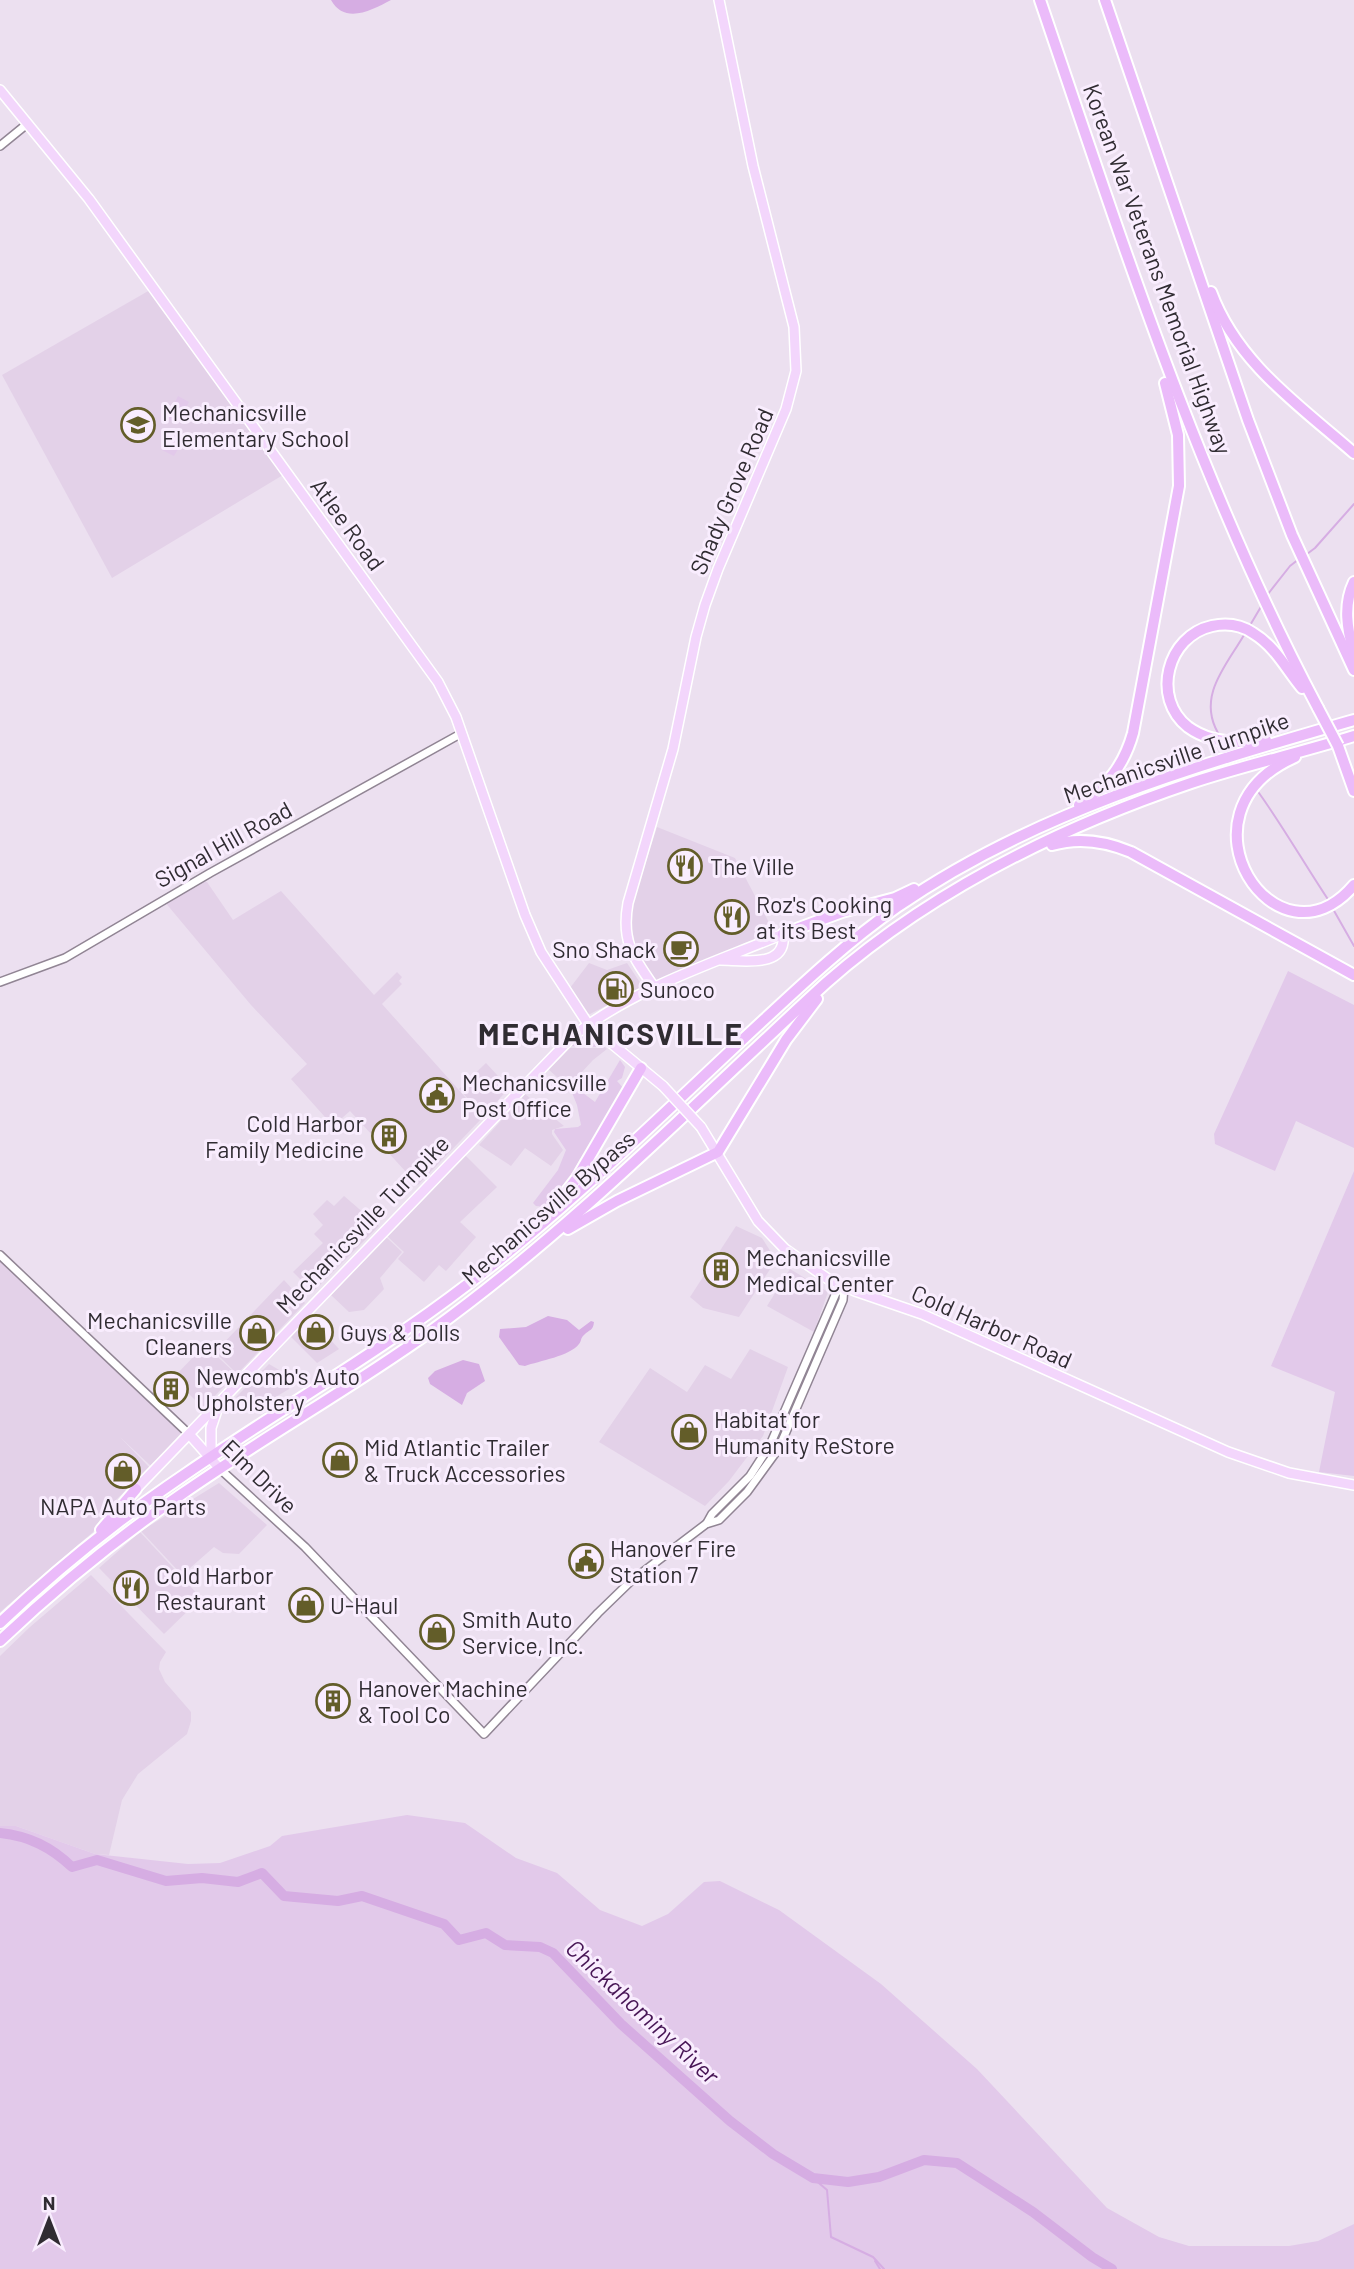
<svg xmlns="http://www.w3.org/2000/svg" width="1354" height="2269" font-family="Barlow,sans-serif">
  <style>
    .built { fill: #e3d1e8 }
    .green { fill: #e2c9ea }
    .water { fill: #d6ade3 }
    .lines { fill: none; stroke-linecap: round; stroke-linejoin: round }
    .stream { stroke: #d6ade3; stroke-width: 2 }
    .river { stroke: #d6ade3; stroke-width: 10 }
    .minor-casing { stroke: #918594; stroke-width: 10 }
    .major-casing { stroke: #fff; stroke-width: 12 }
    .highway-casing { stroke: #fff; stroke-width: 14 }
    .minor { stroke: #fff; stroke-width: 7 }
    .major { stroke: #f3d6fc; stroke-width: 9 }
    .highway { stroke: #ebbbfa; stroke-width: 10 }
    .major-bridge-casing { stroke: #fff; stroke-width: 12; stroke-linecap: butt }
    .highway-bridge-casing { stroke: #fff; stroke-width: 14; stroke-linecap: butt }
    .major-bridge { stroke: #f3d6fc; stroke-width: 9 }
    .highway-bridge { stroke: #ebbbfa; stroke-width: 10 }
    .labels { text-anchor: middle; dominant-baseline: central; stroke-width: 6; stroke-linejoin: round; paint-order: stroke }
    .street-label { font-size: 23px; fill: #302c32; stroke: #f9edfe }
    .poi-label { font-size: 23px; fill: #302c32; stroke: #f9edfe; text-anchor: start }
    .water-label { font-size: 24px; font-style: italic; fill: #471555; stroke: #f9edfe }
    .district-label { font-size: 30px; font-weight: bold; letter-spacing: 2px; fill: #302c32; stroke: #f9edfe }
  </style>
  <rect width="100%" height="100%" fill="#ece0f0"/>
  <g class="built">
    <polygon points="150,290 283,475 112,578 2,375"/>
    <polygon points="657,827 735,858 775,934 658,983 630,942 630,912"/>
    <polygon points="202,881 207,882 233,920 281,891 374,995 397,972 402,977 399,981 402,984 382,1004 483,1117 418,1185 350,1111 333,1126 291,1079 307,1064 251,1005 164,901"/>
    <polygon points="589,963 607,970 627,963 643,987 590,1014 586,1013 570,988"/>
    <polygon points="602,1045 607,1049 593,1060 568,1087 547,1068 567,1048 598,1048"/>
    <polygon points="486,1063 509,1088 484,1116 459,1089"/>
    <polygon points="525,1094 564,1126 552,1130 552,1134 563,1150 551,1166 525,1148 511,1166 479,1145"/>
    <polygon points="465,1155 497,1187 460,1222 476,1237 446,1271 439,1265 424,1282 398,1259 404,1252 387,1236"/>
    <polygon points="344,1196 379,1226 313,1292 293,1272 323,1243 314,1234 323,1225 313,1214 327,1200 334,1206"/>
    <polygon points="736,1226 762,1238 776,1260 739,1317 703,1308 690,1297"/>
    <polygon points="386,1237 402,1252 380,1278 384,1289 364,1310 349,1312 331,1295"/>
    <polygon points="0,1261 181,1433 151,1466 120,1437 150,1468 106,1509 93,1532 0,1612"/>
    <polygon points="790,1269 828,1292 814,1332 767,1306"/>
    <polygon points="284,1280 305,1303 237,1374 215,1352"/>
    <polygon points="309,1317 339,1349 317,1363 291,1337"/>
    <polygon points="205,1345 236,1374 203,1408 173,1378"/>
    <polygon points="750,1349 788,1367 763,1436 729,1481 705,1506 599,1442 650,1368 687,1392 705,1365 731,1379"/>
    <polygon points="269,1364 286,1374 291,1381 289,1389 254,1410 247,1409 236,1397"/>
    <polygon points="219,1483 267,1525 239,1554 223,1553 214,1547 182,1575 141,1531"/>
    <polygon points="140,1532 201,1598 164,1634 99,1568"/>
    <polygon points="91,1575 166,1652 160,1662 159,1669 165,1682 191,1712 191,1721 187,1734 138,1774 122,1800 109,1855 95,1854 16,1826 0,1826 0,1656 30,1627"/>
  </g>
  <g class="green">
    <polygon points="178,396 189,402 177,424 167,418"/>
    <polygon points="173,428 186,435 174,456 162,450"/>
    <polygon points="1288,971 1354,1005 1354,1148 1296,1121 1275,1171 1215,1144 1214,1134"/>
    <polygon points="585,1032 591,1033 601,1044 596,1047 570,1046"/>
    <polygon points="620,1060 625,1067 622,1078 617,1081 624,1089 588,1152 580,1159 568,1182 546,1207 536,1206 533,1203 558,1170 566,1150 554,1132 555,1129 578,1127 581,1125 577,1105 571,1090 575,1087 595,1102"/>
    <polygon points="1354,1171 1354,1476 1319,1472 1335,1392 1271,1366"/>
    <polygon points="407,1815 465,1823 516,1858 557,1873 600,1910 642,1926 668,1914 704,1882 720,1881 779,1910 881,1984 977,2069 1107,2208 1159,2237 1189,2246 1289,2246 1318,2241 1354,2224 1354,2269 0,2269 0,1826 16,1826 95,1854 188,1864 220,1863 270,1846 282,1836"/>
  </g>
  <g class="water">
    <path d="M 331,0 L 391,0 C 372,10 345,25 331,0 Z"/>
    <path d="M 548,1316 L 567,1320 L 579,1330 L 591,1321 L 594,1322 C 593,1331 590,1329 584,1335 C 580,1339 582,1340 579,1344 C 570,1356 539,1361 525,1366 L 519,1365 L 499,1337 L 500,1329 L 526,1327 Z"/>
    <polygon points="463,1360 479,1364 485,1381 467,1393 462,1405 430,1384 428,1378 435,1371"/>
  </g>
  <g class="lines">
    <g class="stream">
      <polyline points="1307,554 1315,548 1354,504"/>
      <polyline points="1268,594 1290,566 1299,559"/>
      <polyline points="1249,627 1262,605"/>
      <path d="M 1218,733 C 1197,696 1226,666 1244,635"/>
      <path d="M 1259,793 C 1284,828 1305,865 1329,901"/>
      <polyline points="1333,909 1354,946"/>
      <polyline points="813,2178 827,2190 831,2237 873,2257 884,2269"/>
      <polyline points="875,2261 880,2269"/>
    </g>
    <path class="river" d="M 0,1833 C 29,1836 51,1847 72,1867 L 97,1860 L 166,1881 L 202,1878 L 238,1882 L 262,1873 L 284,1896 L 338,1901 L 362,1896 L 444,1924 L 459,1940 L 486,1933 L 505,1945 L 540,1947 L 553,1953 L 621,2024 L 730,2121 L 773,2154 L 813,2178 L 848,2182 L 879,2177 L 924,2160 L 957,2163 L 1033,2212 L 1092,2257 L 1112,2269"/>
    <g class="minor-casing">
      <g id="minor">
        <polyline points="0,146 27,124"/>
        <polyline points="0,982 65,958 210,873 462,733"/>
        <polyline points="0,1255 189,1434"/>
        <polyline points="220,1469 305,1547 484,1734 598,1613 631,1581 706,1524 719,1520 747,1492 779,1448 843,1300 844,1286"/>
        <polyline points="707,1523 712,1514 750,1476 770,1445 836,1293 844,1286"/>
      </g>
    </g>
    <g class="major-casing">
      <g id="major">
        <polyline points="0,90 89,199 438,682 456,717 525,915 541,952 588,1024 663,1086"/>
        <path d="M 654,987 C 633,957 621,941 628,903 L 673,749 L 696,637 L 705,605 L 718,569 L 786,409 L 796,371 L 794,327 L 753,166 L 719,0"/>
        <polyline points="701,1127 758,1221 785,1249 828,1279 855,1291 922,1314 1228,1452 1289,1473 1354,1485"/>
        <polyline points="189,1434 220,1469"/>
        <polyline points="211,1456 211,1428 218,1407"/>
        <path d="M 136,1489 L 572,1037 C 634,988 711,964 783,934 C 787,969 743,960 720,960"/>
      </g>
    </g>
    <g class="highway-casing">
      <g id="highway">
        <path d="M 1040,0 C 1122,241 1198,482 1318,708"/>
        <polyline points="1105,0 1248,420 1292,535 1354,670"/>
        <path d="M 1211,292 C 1237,363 1299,405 1354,453"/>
        <path d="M 1354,582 C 1343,605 1347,629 1354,653"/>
        <path d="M 1266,740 C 1240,744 1210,743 1188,727 C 1151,698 1167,636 1212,626 C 1226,623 1241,625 1253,633 C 1276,647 1286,669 1302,688"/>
        <polyline points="1338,746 1354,791"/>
        <path d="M 1295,757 C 1168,813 1277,976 1354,885"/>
        <path d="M 1079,805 C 1107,787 1124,765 1133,733 L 1179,486 L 1178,435 L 1165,383"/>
        <path d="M 1052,845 C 1079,837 1105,841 1131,852 L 1354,975"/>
        <polyline points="783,934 842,912 895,898 914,889"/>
        <polyline points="556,1205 577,1178 641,1068"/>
        <polyline points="568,1229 617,1201 718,1152 786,1040 817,999"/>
        <polyline points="101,1530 136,1489"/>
        <path d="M 0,1623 C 58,1568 120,1518 187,1473 C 280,1409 378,1353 468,1284 C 565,1210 651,1125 740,1042 C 791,995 840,947 897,907 C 1034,812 1195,766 1354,720"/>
        <path d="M 0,1641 C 57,1587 117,1538 182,1494 C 264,1437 350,1389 431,1331 C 574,1228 697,1101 826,983 C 932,890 1058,828 1191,783 C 1245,765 1300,753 1354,736"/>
      </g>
    </g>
    <use href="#minor" class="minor"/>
    <use href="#major" class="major"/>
    <use href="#highway" class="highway"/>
    <g class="major-bridge-casing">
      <polyline id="major-bridge" points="663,1086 701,1127"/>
    </g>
    <g class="highway-bridge-casing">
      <polyline id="highway-bridge" points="1318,708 1338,746"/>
    </g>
    <use href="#major-bridge" class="major-bridge"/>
    <use href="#highway-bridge" class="highway-bridge"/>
  </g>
  <defs>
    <g id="school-ring" transform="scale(1.75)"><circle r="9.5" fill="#f9edfe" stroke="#635d29" stroke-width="1.5"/><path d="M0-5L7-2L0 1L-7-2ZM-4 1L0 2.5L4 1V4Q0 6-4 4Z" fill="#635d29"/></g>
    <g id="restaurant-ring" transform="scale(1.75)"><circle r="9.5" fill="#f9edfe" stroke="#635d29" stroke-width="1.5"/><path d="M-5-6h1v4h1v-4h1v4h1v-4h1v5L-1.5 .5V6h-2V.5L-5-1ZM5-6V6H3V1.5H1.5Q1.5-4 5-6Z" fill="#635d29"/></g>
    <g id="cafe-ring" transform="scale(1.75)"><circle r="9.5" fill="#f9edfe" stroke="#635d29" stroke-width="1.5"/><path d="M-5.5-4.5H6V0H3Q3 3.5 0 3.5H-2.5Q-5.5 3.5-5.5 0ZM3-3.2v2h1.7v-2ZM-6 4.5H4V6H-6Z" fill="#635d29"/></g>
    <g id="fuel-ring" transform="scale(1.75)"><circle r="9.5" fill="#f9edfe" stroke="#635d29" stroke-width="1.5"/><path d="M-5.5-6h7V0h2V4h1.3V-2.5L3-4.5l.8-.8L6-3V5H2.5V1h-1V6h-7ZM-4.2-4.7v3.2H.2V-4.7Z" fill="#635d29"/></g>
    <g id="civic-ring" transform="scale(1.75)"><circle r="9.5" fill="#f9edfe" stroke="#635d29" stroke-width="1.5"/><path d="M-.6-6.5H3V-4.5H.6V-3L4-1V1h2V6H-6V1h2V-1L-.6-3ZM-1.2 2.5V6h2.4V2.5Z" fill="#635d29"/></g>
    <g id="building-ring" transform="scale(1.75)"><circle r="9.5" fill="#f9edfe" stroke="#635d29" stroke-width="1.5"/><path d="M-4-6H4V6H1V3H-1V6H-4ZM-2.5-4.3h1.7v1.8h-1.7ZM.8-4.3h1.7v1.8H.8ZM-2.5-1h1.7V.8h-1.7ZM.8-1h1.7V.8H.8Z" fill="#635d29"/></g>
    <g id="shop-ring" transform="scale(1.75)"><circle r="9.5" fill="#f9edfe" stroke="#635d29" stroke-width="1.5"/><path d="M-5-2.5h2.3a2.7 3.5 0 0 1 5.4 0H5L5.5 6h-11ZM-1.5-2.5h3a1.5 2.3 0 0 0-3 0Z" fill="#635d29"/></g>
  </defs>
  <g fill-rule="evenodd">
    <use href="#school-ring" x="138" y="425"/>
    <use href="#restaurant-ring" x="685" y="866"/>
    <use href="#restaurant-ring" x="732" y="917"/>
    <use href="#cafe-ring" x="681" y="949"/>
    <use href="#fuel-ring" x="616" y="989"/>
    <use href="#civic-ring" x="437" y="1095"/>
    <use href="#building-ring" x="389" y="1136"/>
    <use href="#building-ring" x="721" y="1270"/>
    <use href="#shop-ring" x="316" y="1332"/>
    <use href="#shop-ring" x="257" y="1333"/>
    <use href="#building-ring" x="171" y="1389"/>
    <use href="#shop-ring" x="689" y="1432"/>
    <use href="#shop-ring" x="340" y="1460"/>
    <use href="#shop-ring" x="123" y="1471"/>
    <use href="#civic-ring" x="586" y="1561"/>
    <use href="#restaurant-ring" x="131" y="1588"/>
    <use href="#shop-ring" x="306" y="1605"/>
    <use href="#shop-ring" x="437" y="1632"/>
    <use href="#building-ring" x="333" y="1701"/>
  </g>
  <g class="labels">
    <g class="street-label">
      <text transform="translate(1158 269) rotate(70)">Korean War Veterans Memorial Highway</text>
      <text transform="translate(731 491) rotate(-67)">Shady Grove Road</text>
      <text transform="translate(348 524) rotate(54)">Atlee Road</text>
      <text transform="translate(1176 757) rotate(-19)">Mechanicsville Turnpike</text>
      <text transform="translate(223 844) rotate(-29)">Signal Hill Road</text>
      <text transform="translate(548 1207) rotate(-41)">Mechanicsville Bypass</text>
      <text transform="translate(362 1224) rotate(-46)">Mechanicsville Turnpike</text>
      <text transform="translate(992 1326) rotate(24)">Cold Harbor Road</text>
      <text transform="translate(260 1476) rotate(44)">Elm Drive</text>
    </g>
    <g class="poi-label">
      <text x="162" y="412">Mechanicsville<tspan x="162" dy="26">Elementary School</tspan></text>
      <text x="710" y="866">The Ville</text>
      <text x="756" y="904">Roz's Cooking<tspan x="756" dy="26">at its Best</tspan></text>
      <text x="656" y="949" text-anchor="end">Sno Shack</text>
      <text x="640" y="989">Sunoco</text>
      <text x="462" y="1082">Mechanicsville<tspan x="462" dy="26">Post Office</tspan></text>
      <text x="364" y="1123" text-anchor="end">Cold Harbor<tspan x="364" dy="26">Family Medicine</tspan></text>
      <text x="746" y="1257">Mechanicsville<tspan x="746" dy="26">Medical Center</tspan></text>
      <text x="232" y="1320" text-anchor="end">Mechanicsville<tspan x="232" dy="26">Cleaners</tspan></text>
      <text x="340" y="1332">Guys &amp; Dolls</text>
      <text x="196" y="1376">Newcomb's Auto<tspan x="196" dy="26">Upholstery</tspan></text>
      <text x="714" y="1419">Habitat for<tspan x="714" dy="26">Humanity ReStore</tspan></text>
      <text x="364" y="1447">Mid Atlantic Trailer<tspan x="364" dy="26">&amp; Truck Accessories</tspan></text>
      <text x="123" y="1506" text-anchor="middle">NAPA Auto Parts</text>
      <text x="610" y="1548">Hanover Fire<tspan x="610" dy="26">Station 7</tspan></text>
      <text x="156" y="1575">Cold Harbor<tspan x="156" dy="26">Restaurant</tspan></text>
      <text x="330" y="1605">U-Haul</text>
      <text x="462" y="1619">Smith Auto<tspan x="462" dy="26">Service, Inc.</tspan></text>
      <text x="358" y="1688">Hanover Machine<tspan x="358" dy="26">&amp; Tool Co</tspan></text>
    </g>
    <g class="water-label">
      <text transform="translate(643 2011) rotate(43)">Chickahominy River</text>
    </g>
    <g class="district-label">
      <text x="611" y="1033">MECHANICSVILLE</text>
    </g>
  </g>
  <g transform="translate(49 2220)" stroke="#f9edfe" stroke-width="5" paint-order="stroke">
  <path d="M0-5L12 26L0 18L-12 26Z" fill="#302c32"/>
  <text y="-10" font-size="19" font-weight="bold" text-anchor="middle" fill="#302c32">N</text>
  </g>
</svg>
